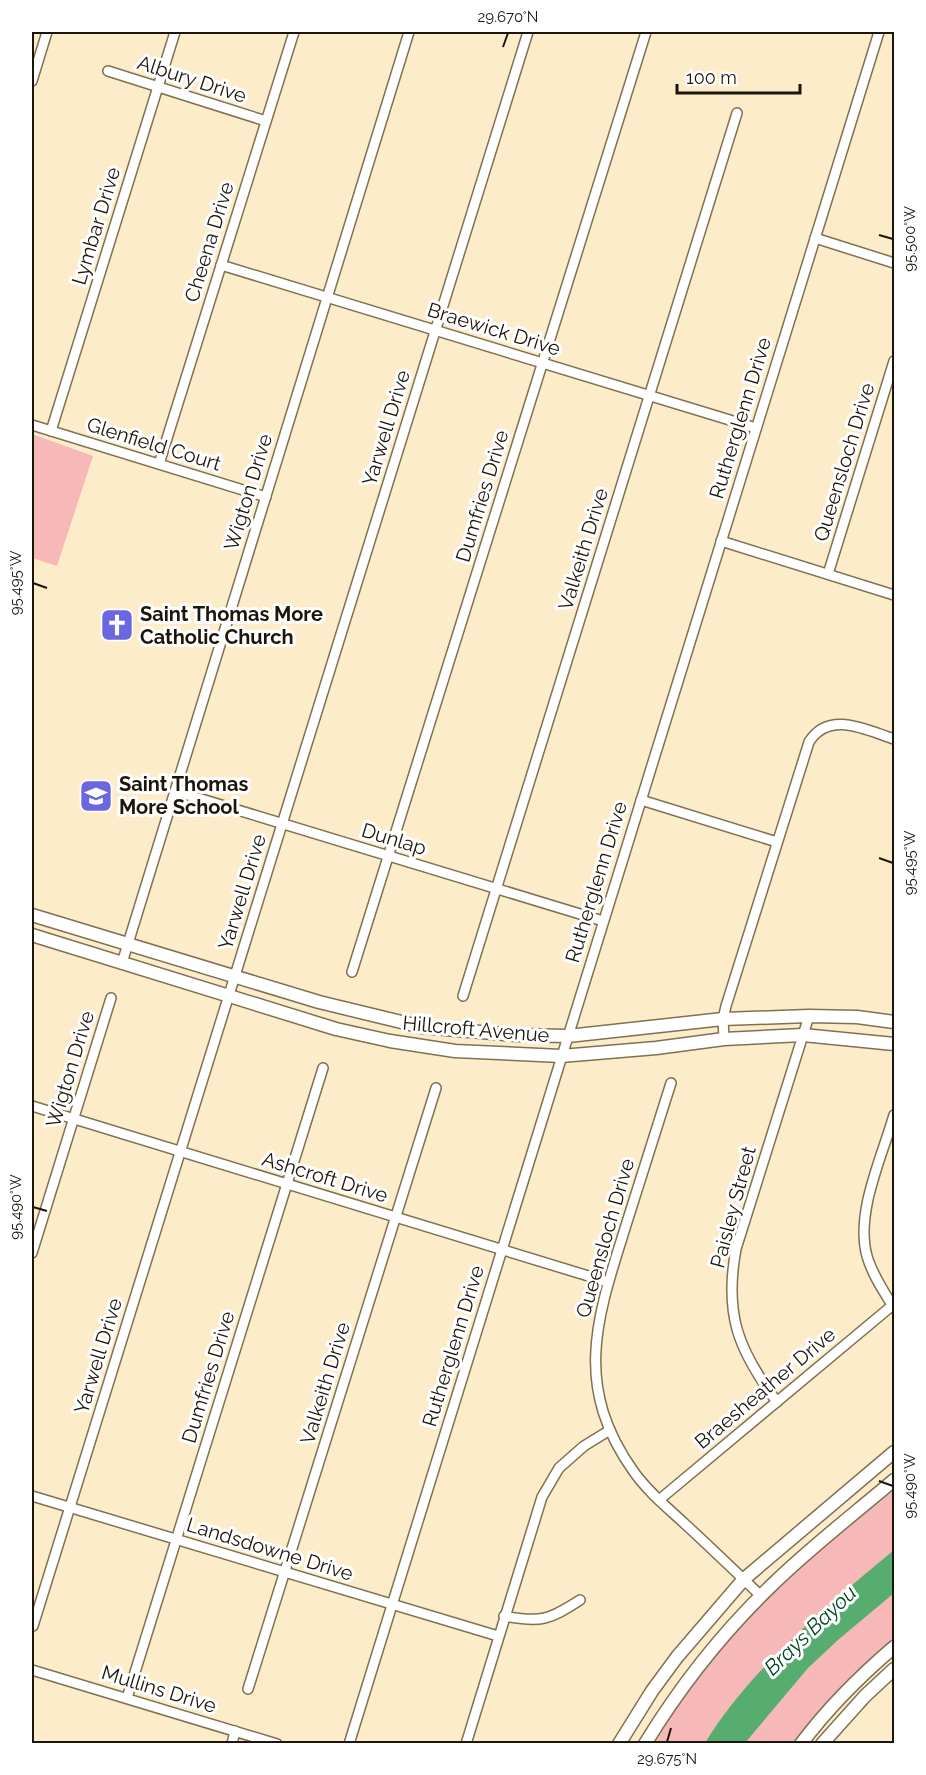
<svg xmlns="http://www.w3.org/2000/svg" width="926" height="1775" font-family="Raleway,sans-serif">
  <style>
    .green { fill: #f6b9b8 }
    .water { fill: #57ad70 }
    .lines { fill: none; stroke-linecap: round; stroke-linejoin: round }
    .minor-casing { stroke: #7f7152; stroke-width: 12 }
    .major-casing { stroke: #7f7152; stroke-width: 15 }
    .minor { stroke: #fff; stroke-width: 9 }
    .major { stroke: #fff; stroke-width: 12 }
    .ticks { fill: none; stroke: #1c160a; stroke-width: 2 }
    .labels { text-anchor: middle; dominant-baseline: central; stroke-width: 6; stroke-linejoin: round; paint-order: stroke }
    .street-label { font-size: 20px; fill: #1c160a; stroke: #fff }
    .poi-label { font-size: 20px; font-weight: bold; fill: #1c160a; stroke: #fff; text-anchor: start }
    .water-label { font-size: 21px; font-style: italic; fill: #014720; stroke: #fff }
    .neatline { fill: none; stroke: #1c160a; stroke-width: 2 }
    .ticks-label { font-size: 15px; text-anchor: middle; fill: #1c160a }
  </style>
  <rect width="100%" height="100%" fill="#fdecca"/>
  <g class="green">
    <polygon points="32,434 93,456 57,566 32,558"/>
    <path d="M 894,1490 L 894,1642 L 819,1714 L 794,1743 L 654,1744 C 689,1686 731,1634 779,1587 C 815,1552 856,1522 894,1490 Z"/>
  </g>
  <path class="water" d="M 894,1550 L 894,1593 L 838,1640 L 808,1668 L 745,1743 L 705,1743 C 749,1670 829,1604 894,1550 Z"/>
  <g class="lines">
    <g class="minor-casing">
      <g id="minor">
        <polyline points="108,71 266,121"/>
        <polyline points="32,81 47,32"/>
        <polyline points="815,238 894,263"/>
        <polyline points="221,265 756,428"/>
        <polyline points="32,425 266,497"/>
        <polyline points="51,431 175,32"/>
        <polyline points="159,464 294,32"/>
        <polyline points="721,541 894,595"/>
        <polyline points="828,574 894,361"/>
        <polyline points="175,791 603,921"/>
        <polyline points="641,800 777,842"/>
        <polyline points="122,963 409,32"/>
        <polyline points="352,972 646,32"/>
        <polyline points="463,996 737,113"/>
        <path d="M 724,1039 L 723,1019 L 726,1006 L 809,742 C 829,710 866,730 894,739"/>
        <path d="M 671,1083 C 656,1129 642,1176 627,1222 C 598,1315 571,1384 634,1472 C 648,1492 668,1508 685,1524 C 711,1548 736,1572 761,1596"/>
        <polyline points="32,1106 608,1282"/>
        <polyline points="32,1253 111,998"/>
        <path d="M 892,1305 C 883,1290 872,1274 867,1256 C 855,1213 882,1157 894,1115"/>
        <path d="M 777,1402 C 738,1350 724,1314 736,1249 L 809,1016"/>
        <polyline points="32,1496 498,1636"/>
        <polyline points="659,1500 894,1304"/>
        <path d="M 504,1616 C 541,1623 549,1620 580,1600"/>
        <polyline points="33,1626 528,32"/>
        <polyline points="32,1670 277,1744"/>
        <polyline points="248,1689 436,1088"/>
        <polyline points="127,1698 323,1068"/>
        <polyline points="232,1744 235,1731"/>
        <polyline points="349,1744 879,32"/>
        <polyline points="466,1744 542,1497 559,1468 584,1446 610,1430"/>
      </g>
    </g>
    <g class="major-casing">
      <g id="major">
        <polyline points="32,915 319,1002 422,1027 516,1035 568,1036 723,1019 809,1016 857,1017 894,1022"/>
        <polyline points="32,935 336,1029 390,1041 455,1051 561,1056 656,1048 724,1039 803,1035 894,1044"/>
        <polyline points="619,1744 652,1691 677,1657 744,1579 894,1452"/>
        <path d="M 645,1744 C 681,1685 724,1631 773,1584 C 811,1547 854,1514 894,1480"/>
        <path d="M 801,1744 C 828,1708 860,1676 894,1647"/>
        <polyline points="822,1744 865,1696 894,1669"/>
      </g>
    </g>
    <use href="#minor" class="minor"/>
    <use href="#major" class="major"/>
  </g>
  <path class="ticks" d="M 503,47 L 508,33M 879,235 L 893,239M 33,583 L 47,588M 879,858 L 893,863M 33,1207 L 47,1211M 879,1481 L 893,1486M 667,1742 L 671,1728"/>
  <defs>
    <g id="church-square" transform="scale(1.725)"><rect x="-9" y="-9" width="18" height="18" rx="4" fill="#6a67e0" stroke="#fff"/><path d="M-1.2-6h2.4v3.5h3.3v2.4h-3.3V6h-2.4V-.1h-3.3v-2.4h3.3Z" fill="#fff"/></g>
    <g id="school-square" transform="scale(1.725)"><rect x="-9" y="-9" width="18" height="18" rx="4" fill="#6a67e0" stroke="#fff"/><path d="M0-5L7-2L0 1L-7-2ZM-4 1L0 2.5L4 1V4Q0 6-4 4Z" fill="#fff"/></g>
  </defs>
  <g fill-rule="evenodd">
    <use href="#church-square" x="117" y="625"/>
    <use href="#school-square" x="96" y="796"/>
  </g>
  <g class="labels">
    <g class="street-label">
      <text transform="translate(192 79) rotate(18)">Albury Drive</text>
      <text transform="translate(96 226) rotate(-73)">Lymbar Drive</text>
      <text transform="translate(209 242) rotate(-73)">Cheena Drive</text>
      <text transform="translate(494 329) rotate(17)">Braewick Drive</text>
      <text transform="translate(740 418) rotate(-73)">Rutherglenn Drive</text>
      <text transform="translate(386 428) rotate(-73)">Yarwell Drive</text>
      <text transform="translate(154 444) rotate(17)">Glenfield Court</text>
      <text transform="translate(844 462) rotate(-73)">Queensloch Drive</text>
      <text transform="translate(248 492) rotate(-73)">Wigton Drive</text>
      <text transform="translate(482 496) rotate(-73)">Dumfries Drive</text>
      <text transform="translate(583 549) rotate(-73)">Valkeith Drive</text>
      <text transform="translate(394 839) rotate(17)">Dunlap</text>
      <text transform="translate(596 882) rotate(-73)">Rutherglenn Drive</text>
      <text transform="translate(242 892) rotate(-73)">Yarwell Drive</text>
      <text transform="translate(476 1029) rotate(5)">Hillcroft Avenue</text>
      <text transform="translate(70 1069) rotate(-73)">Wigton Drive</text>
      <text transform="translate(325 1177) rotate(17)">Ashcroft Drive</text>
      <text transform="translate(733 1207) rotate(-75)">Paisley Street</text>
      <text transform="translate(605 1238) rotate(-74)">Queensloch Drive</text>
      <text transform="translate(453 1346) rotate(-73)">Rutherglenn Drive</text>
      <text transform="translate(98 1356) rotate(-73)">Yarwell Drive</text>
      <text transform="translate(208 1377) rotate(-73)">Dumfries Drive</text>
      <text transform="translate(325 1383) rotate(-73)">Valkeith Drive</text>
      <text transform="translate(765 1388) rotate(-40)">Braesheather Drive</text>
      <text transform="translate(270 1549) rotate(17)">Landsdowne Drive</text>
      <text transform="translate(159 1689) rotate(17)">Mullins Drive</text>
    </g>
    <g class="poi-label">
      <text x="140" y="614">Saint Thomas More<tspan x="140" dy="23">Catholic Church</tspan></text>
      <text x="119" y="784">Saint Thomas<tspan x="119" dy="23">More School</tspan></text>
    </g>
    <g class="water-label">
      <text transform="translate(810 1630) rotate(-44)">Brays Bayou</text>
    </g>
  </g>
  <rect width="926" height="1775" fill="none" stroke="#ffffff" stroke-width="66"/>
  <path d="M677 84v9h123v-9" fill="none" stroke="#1c160a" stroke-width="3"/>
  <text x="686" y="84" font-size="18" fill="#1c160a" stroke="#ffffff" stroke-width="4.5" paint-order="stroke">100 m</text>
  <rect x="33" y="33" width="860" height="1709" class="neatline"/>
  <g class="ticks-label">
    <text x="508" y="22">29.670°N</text>
    <text transform="translate(910 239) rotate(-90)" y="5">95.500°W</text>
    <text transform="translate(16 583) rotate(-90)" y="5">95.495°W</text>
    <text transform="translate(910 863) rotate(-90)" y="5">95.495°W</text>
    <text transform="translate(16 1207) rotate(-90)" y="5">95.490°W</text>
    <text transform="translate(910 1486) rotate(-90)" y="5">95.490°W</text>
    <text x="667" y="1764">29.675°N</text>
  </g>
</svg>
